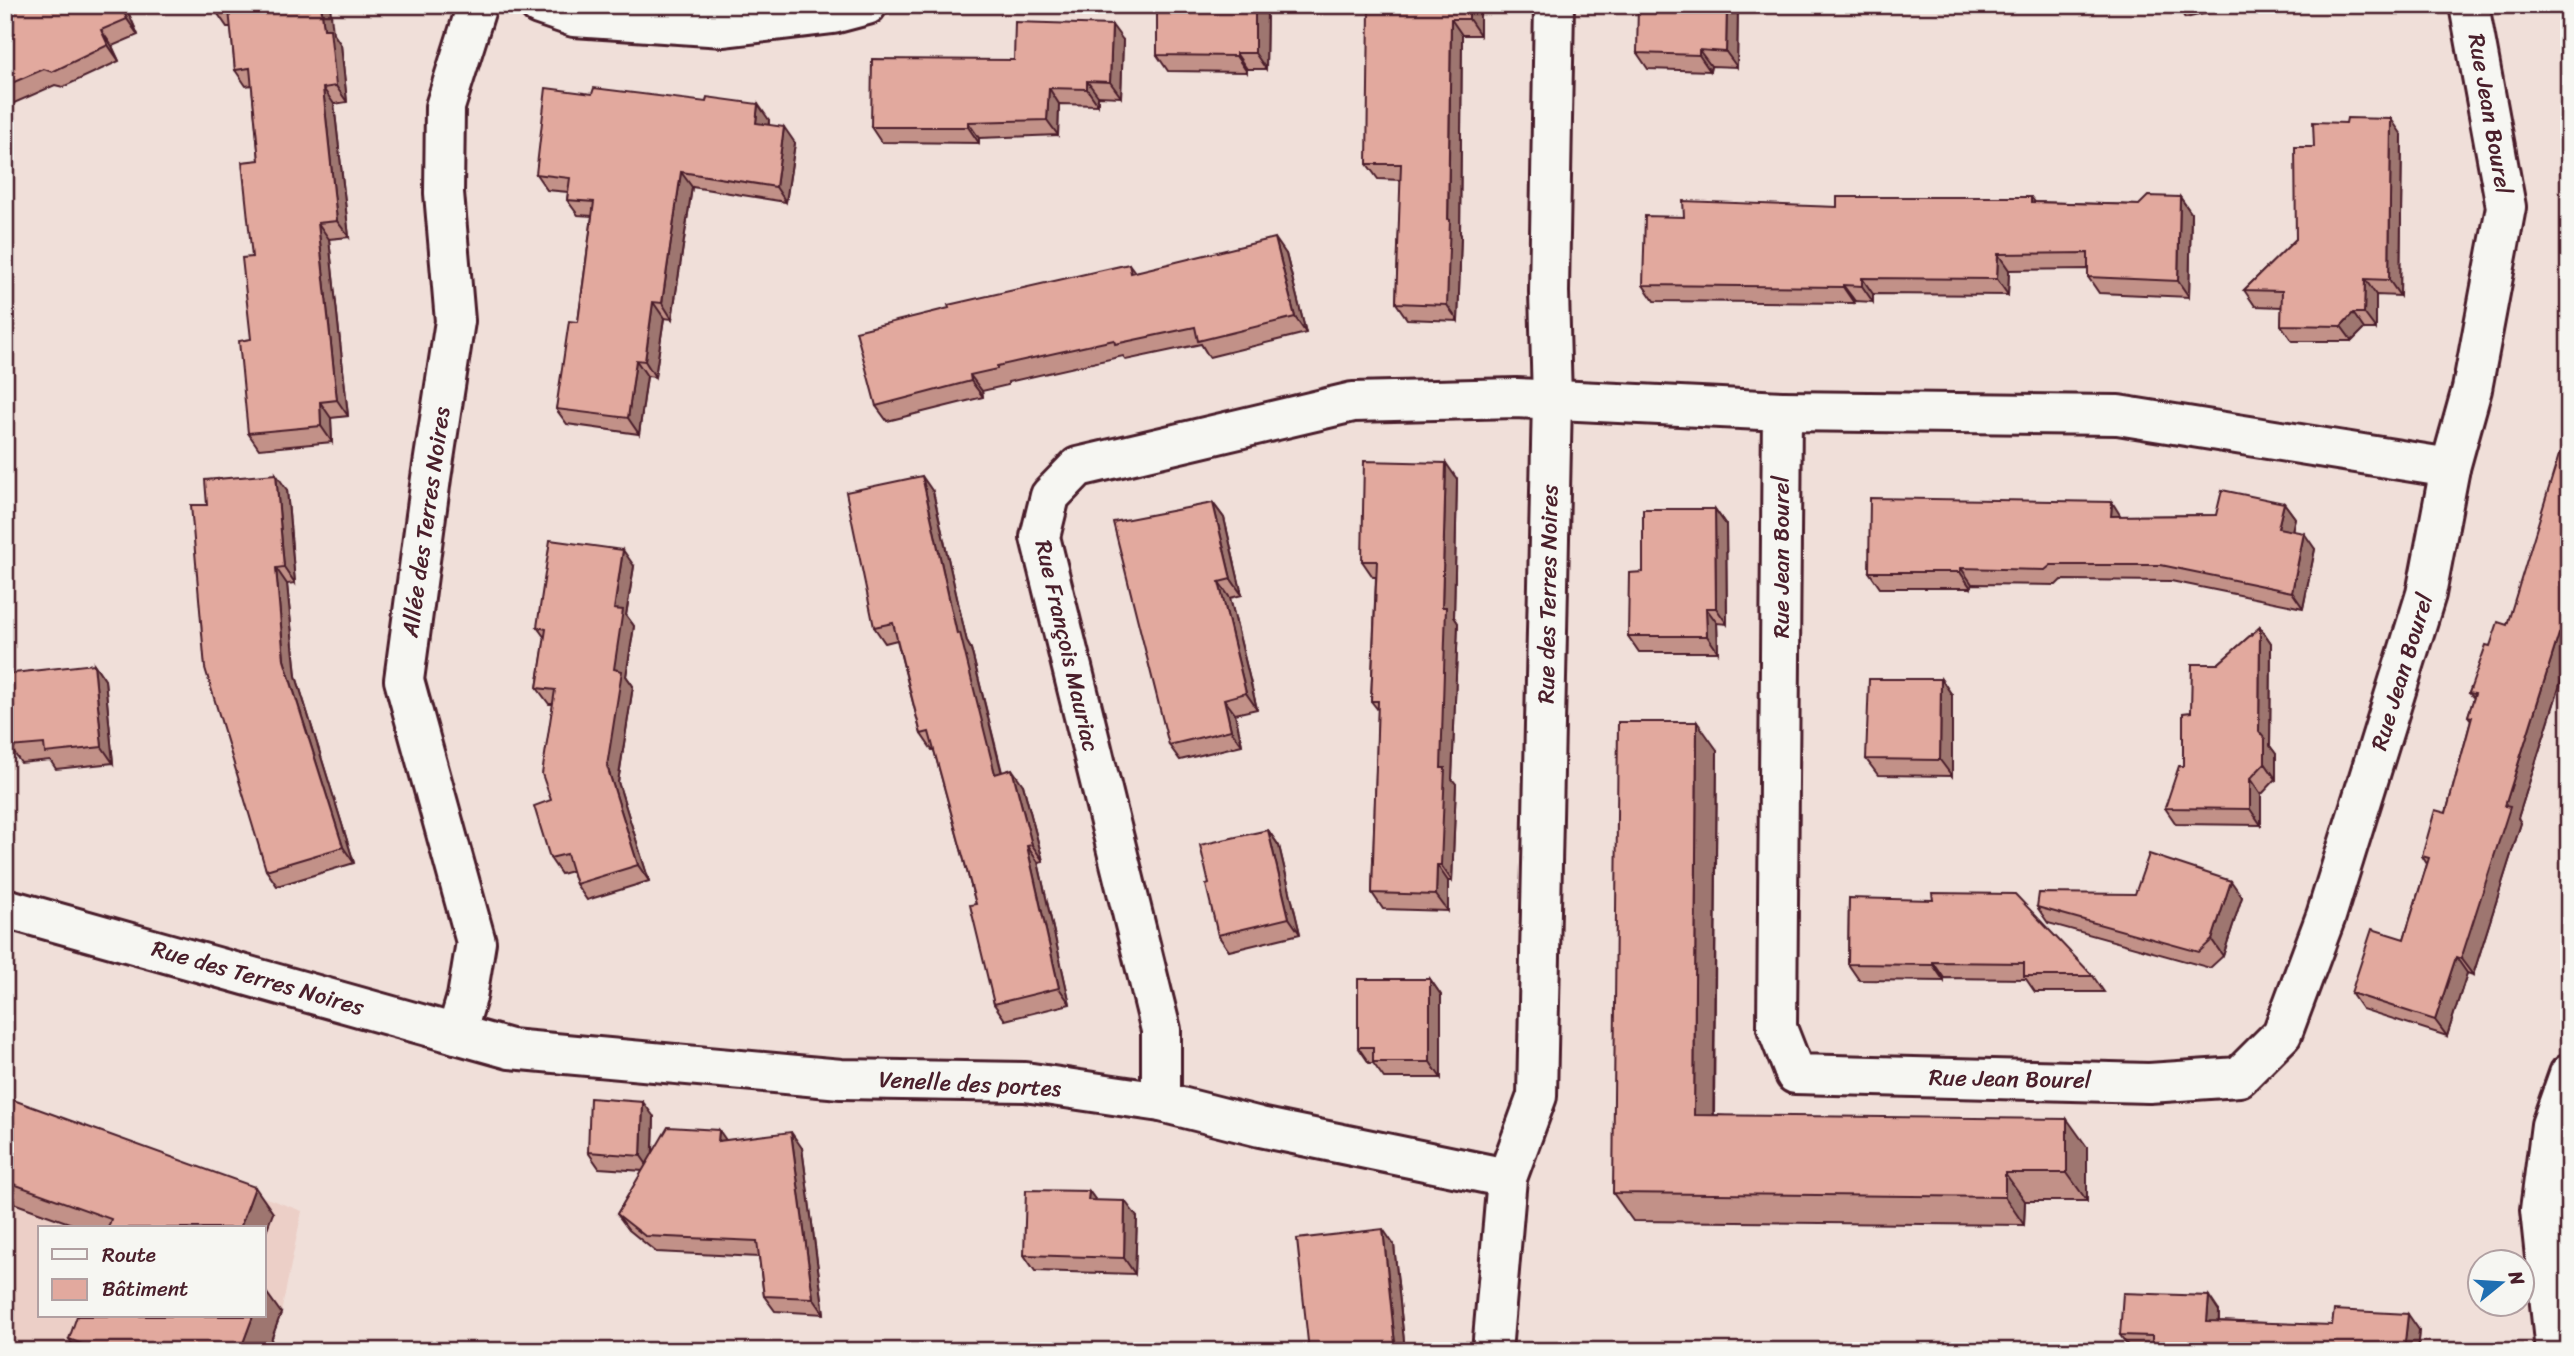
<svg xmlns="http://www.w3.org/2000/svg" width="2574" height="1356" font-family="Sriracha,sans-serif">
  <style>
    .built { fill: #eccfc7; fill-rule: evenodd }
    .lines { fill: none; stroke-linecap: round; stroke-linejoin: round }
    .street-casing { stroke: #4a1f2b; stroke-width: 44 }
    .secondary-casing { stroke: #4a1f2b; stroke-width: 44 }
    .street { stroke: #f6f6f2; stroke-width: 38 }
    .secondary { stroke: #f6f6f2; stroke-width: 38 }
    .wall { fill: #c29188; stroke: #4a1f2b; stroke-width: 2 }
    .shaded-wall { fill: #9e766f; stroke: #4a1f2b; stroke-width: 2 }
    .building { fill: #e2a99e; stroke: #4a1f2b; stroke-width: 2 }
    .labels { text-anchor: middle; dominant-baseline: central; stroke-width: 6; stroke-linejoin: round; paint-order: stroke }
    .street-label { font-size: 23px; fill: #4a1f2b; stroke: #f6f6f2 }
  </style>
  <rect width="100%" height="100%" fill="#f0dfd9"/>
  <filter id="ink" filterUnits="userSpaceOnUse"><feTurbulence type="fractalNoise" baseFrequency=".0143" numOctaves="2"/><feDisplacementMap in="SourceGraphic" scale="14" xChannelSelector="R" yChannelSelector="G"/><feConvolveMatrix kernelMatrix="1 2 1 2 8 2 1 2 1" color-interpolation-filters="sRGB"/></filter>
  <g filter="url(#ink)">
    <path class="built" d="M 5,1104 L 302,1211 L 281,1313 L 267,1351 L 5,1351 ZM 40,1228 L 264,1228 L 264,1316 L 40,1316 Z"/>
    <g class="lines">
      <g class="street-casing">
        <g id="street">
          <polyline points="539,5 574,17 724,27 833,14 867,5"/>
          <polyline points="1782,411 2118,415 2450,468"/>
          <polyline points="5,908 510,1049 841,1079 1025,1082 1161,1102 1260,1127 1507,1178"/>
          <polyline points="456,1034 467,997 476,942 404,680 431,478 455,321 444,193 445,107 477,5"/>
          <polyline points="1161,1102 1161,1030 1040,537 1050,496 1078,467 1353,402 1516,398 1782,411 1777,1028 1795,1074 2149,1083 2239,1077 2282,1034 2326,916 2426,594 2450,468 2472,389 2506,207 2469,5"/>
          <polyline points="1492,1351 1507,1178 1537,1096 1552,399 1549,292 1554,5"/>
        </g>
      </g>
      <g class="secondary-casing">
        <polyline id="secondary" points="2555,1351 2540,1210 2551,1125 2569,1074"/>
      </g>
      <use href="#street" class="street"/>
      <use href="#secondary" class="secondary"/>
    </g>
    <g class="wall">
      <polygon points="15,5 125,5 138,35 112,46 119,61 63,87 55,85 5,107 5,10"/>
      <polygon points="215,5 333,33 341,45 347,102 334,104 349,237 329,239 348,416 331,418 332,442 259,449 248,433 251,339 252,257 259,160 252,85 246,86 235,70 231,27 227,27 216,11"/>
      <polygon points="1386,5 1480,5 1480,35 1462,35 1460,233 1461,235 1458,321 1407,319 1396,303 1401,180 1378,179 1367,164"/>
      <polygon points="1738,5 1737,67 1711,66 1710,71 1648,69 1637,53"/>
      <polygon points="2177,5 2245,5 2185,18"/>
      <polygon points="1267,8 1266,69 1247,69 1247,72 1168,71 1157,55"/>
      <polygon points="1123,40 1121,97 1098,96 1098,105 1059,104 1058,135 979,138 979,143 881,142 871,127 1014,60"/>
      <polygon points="769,120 769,125 795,143 786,202 692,187 672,319 664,318 655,377 647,376 639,434 567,424 556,409 578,322 592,216 578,215 567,200 568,192 547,190 536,174"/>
      <polygon points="2402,135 2400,296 2376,295 2376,329 2364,329 2352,341 2292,341 2281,325 2282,307 2255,306 2244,290 2296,239 2314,147"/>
      <polygon points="2031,197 2035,202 2139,205 2180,197 2191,213 2189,297 2099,293 2088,277 2088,269 2009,270 2008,295 1873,294 1873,302 1855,301 1854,303 1654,301 1643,285 1684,217"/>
      <polygon points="1286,254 1306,333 1209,357 1201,344 1126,360 1123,356 1008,382 1008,385 982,391 983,397 887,421 876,406 1129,264 1135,272"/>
      <polygon points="2569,458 2569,656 2518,818 2521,823 2473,975 2467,973 2447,1036 2362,1009 2351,993 2404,939 2427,864 2422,856 2446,813 2471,720 2468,716 2474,698 2469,693 2490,646 2507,625"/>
      <polygon points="1457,479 1454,617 1458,623 1452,779 1456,784 1452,881 1448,881 1448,911 1383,909 1372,893 1378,710 1371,701 1376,577 1373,577 1362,561"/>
      <polygon points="287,490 295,583 287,584 296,676 354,863 277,886 266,870 207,505"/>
      <polygon points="933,492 967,642 971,649 1002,772 1023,785 1043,861 1038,862 1070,1004 1005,1020 994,1004 976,904 934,750 932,750 921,734 897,640 885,643 874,627"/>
      <polygon points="1213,503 1224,518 1242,595 1230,598 1257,709 1235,714 1242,745 1180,760 1169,745"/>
      <polygon points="2284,503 2295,518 2292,531 2315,549 2303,608 2171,581 2061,580 2056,585 1972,584 1971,588 1880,588 1869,572 2121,516 2216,515"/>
      <polygon points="1715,509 1726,525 1727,624 1717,623 1718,652 1639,652 1628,636 1643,572"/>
      <polygon points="634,566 626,615 634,626 626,676 633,686 618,782 649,881 587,900 576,884 572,871 561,874 550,858 553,704 549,704 537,688 545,638 537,627"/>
      <polygon points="2260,627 2271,643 2270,746 2276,754 2276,779 2261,795 2261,825 2176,824 2165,808 2183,766 2191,712 2218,664"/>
      <polygon points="94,664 105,680 113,763 56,769 50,760 21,763 10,747"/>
      <polygon points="1941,679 1952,695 1952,776 1878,775 1866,759"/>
      <polygon points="1717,750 1714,1115 2087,1147 2087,1201 2025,1201 2024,1225 1633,1221 1613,1193"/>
      <polygon points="1268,830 1279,846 1300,934 1229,951 1218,935 1209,884"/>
      <polygon points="2242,897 2223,956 2210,968 2048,923 2037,907"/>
      <polygon points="1849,898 2093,976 2104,992 2035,992 2026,979 1944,978 1944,981 1859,980 1848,964"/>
      <polygon points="1430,979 1441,995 1441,1078 1384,1078 1373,1063 1369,1063 1358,1047"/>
      <polygon points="5,1097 273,1213 264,1228 83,1228 5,1200"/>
      <polygon points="654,1117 653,1154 726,1140 802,1148 824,1314 775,1311 764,1296 759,1257 656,1252 629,1230 617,1214 643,1171 599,1168 588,1152"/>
      <polygon points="1089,1191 1096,1201 1137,1217 1135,1274 1035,1271 1024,1255"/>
      <polygon points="1394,1245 1405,1351 1309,1351"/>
      <polygon points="2219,1311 2219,1321 2419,1330 2417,1351 2131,1350 2120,1335"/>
      <polygon points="281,1313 267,1351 77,1351 69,1339"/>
    </g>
    <g class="shaded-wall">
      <polygon points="121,5 125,5 138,35 127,19"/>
      <polygon points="321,5 330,5 333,33 341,45 347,102 336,86 324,29"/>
      <polygon points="1255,5 1265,5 1267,8 1266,69 1255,53"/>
      <polygon points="1469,5 1480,5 1480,35 1469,19"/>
      <polygon points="1727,5 1738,5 1737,67 1726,52"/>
      <polygon points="1451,19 1462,35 1460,233 1461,235 1458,321 1447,305"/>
      <polygon points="1112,25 1123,40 1121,97 1110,82"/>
      <polygon points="101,30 112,46 119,61 108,45"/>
      <polygon points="1699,50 1711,66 1710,71 1699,55"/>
      <polygon points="1236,53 1247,69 1247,72 1236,56"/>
      <polygon points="1087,81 1098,96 1098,105 1087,89"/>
      <polygon points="323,88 334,104 349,237 337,221"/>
      <polygon points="1049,88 1059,104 1058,135 1047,120"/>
      <polygon points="758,104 769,120 767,139 756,123"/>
      <polygon points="2391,119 2402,135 2400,296 2389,280"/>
      <polygon points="968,122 979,138 979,143 968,127"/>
      <polygon points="784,127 795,143 786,202 776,187"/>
      <polygon points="681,172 692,187 672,319 662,303"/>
      <polygon points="2180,197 2191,213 2189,297 2178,281"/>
      <polygon points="318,223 329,239 348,416 337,400"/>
      <polygon points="1275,238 1286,254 1306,333 1295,317"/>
      <polygon points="1998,254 2009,270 2008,295 1997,279"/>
      <polygon points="1862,278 1873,294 1873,302 1862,286"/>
      <polygon points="2365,279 2376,295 2376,329 2364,313"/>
      <polygon points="1843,285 1855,301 1854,303 1843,287"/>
      <polygon points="653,302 664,318 655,377 645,361"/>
      <polygon points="2353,313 2364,329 2352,341 2341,326"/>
      <polygon points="636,360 647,376 639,434 628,418"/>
      <polygon points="970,375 982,391 983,397 971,381"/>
      <polygon points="320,402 331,418 332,442 321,426"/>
      <polygon points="1446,463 1457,479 1454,617 1458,623 1452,779 1456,784 1452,881 1441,865 1441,768 1442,607"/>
      <polygon points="276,474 287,490 295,583 284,567"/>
      <polygon points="922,476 933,492 967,642 971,649 1006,790 995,774 957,634"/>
      <polygon points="2112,502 2122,518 2111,516"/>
      <polygon points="1213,503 1224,518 1242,595 1231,579"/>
      <polygon points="2284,503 2295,518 2289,543 2278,528"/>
      <polygon points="1715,509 1726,525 1727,624 1716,608"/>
      <polygon points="2304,533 2315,549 2303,608 2292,592"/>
      <polygon points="623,550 634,566 626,615 634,626 626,676 633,686 618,782 649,881 638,865 607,766 614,609"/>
      <polygon points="276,568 287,584 296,676 354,863 343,847 284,660"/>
      <polygon points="1961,568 1972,584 1971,588 1960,572"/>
      <polygon points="1219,582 1230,598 1257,709 1246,693"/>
      <polygon points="1706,608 1717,623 1718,652 1707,636"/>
      <polygon points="2260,627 2271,643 2270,746 2276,754 2276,779 2265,763 2259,732"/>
      <polygon points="2559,634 2569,647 2569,656 2518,818 2521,823 2473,975 2461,959 2505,806"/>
      <polygon points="94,664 105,680 113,763 102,747"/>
      <polygon points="1941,679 1952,695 1952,776 1940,760"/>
      <polygon points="1224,699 1235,714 1242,745 1231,730"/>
      <polygon points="1697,722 1717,750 1713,1142 1694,1115"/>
      <polygon points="1012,769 1023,785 1043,861 1032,845"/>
      <polygon points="2250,779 2261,795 2261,825 2250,809"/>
      <polygon points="1268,830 1279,846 1300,934 1289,918"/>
      <polygon points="1027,846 1038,862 1070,1004 1059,988"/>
      <polygon points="1437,865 1448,881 1448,911 1436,895"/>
      <polygon points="2231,881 2242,897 2223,956 2212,940"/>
      <polygon points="2456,957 2467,973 2447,1036 2435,1020"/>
      <polygon points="1933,962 1944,978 1944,981 1933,965"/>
      <polygon points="1430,979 1441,995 1441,1078 1430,1062"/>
      <polygon points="643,1102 654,1117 652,1172 641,1156"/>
      <polygon points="2067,1119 2087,1147 2087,1201 2067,1173"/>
      <polygon points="719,1130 730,1146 718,1141"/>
      <polygon points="791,1132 802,1148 824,1314 813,1298"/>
      <polygon points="2005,1173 2025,1201 2024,1225 2005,1197"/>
      <polygon points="255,1187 273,1213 264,1237 264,1228 240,1228"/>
      <polygon points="1089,1191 1100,1206 1088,1200"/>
      <polygon points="1125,1201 1137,1217 1135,1274 1124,1258"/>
      <polygon points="1383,1229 1394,1245 1405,1351 1399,1351 1395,1344"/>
      <polygon points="264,1289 281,1313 267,1351 240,1351 253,1316 264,1316"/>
      <polygon points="2209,1296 2219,1311 2218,1336 2207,1321"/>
      <polygon points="2408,1314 2419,1330 2417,1351 2404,1351"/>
    </g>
    <g class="building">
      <polygon points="15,5 121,5 127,19 101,30 108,45 52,72 44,69 5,86 5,10"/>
      <polygon points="215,5 321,5 324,29 330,29 336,86 323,88 337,221 318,223 337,400 320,402 321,426 248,433 239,341 251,339 242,258 252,257 242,162 259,160 250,68 235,70 229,10 216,11"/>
      <polygon points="1157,5 1255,5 1255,53 1236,53 1236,56 1157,55"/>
      <polygon points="1386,5 1469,5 1469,19 1451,19 1448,219 1450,220 1447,305 1396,303 1401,164 1367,164 1369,9 1386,9"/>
      <polygon points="1638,5 1727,5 1726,52 1699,50 1699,55 1637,53"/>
      <polygon points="2565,11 2569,11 2569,29"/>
      <polygon points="1015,22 1112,25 1110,82 1087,81 1087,89 1049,88 1047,120 968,122 968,127 871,127 872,59 1014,60"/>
      <polygon points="546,88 592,94 594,88 706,102 707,97 758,104 756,123 784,127 776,187 681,172 662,303 653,302 645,361 636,360 628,418 556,409 569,321 578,322 594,202 567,200 570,178 536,174"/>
      <polygon points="2347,118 2391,119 2389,280 2365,279 2364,313 2353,313 2341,326 2281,325 2282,291 2244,290 2296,239 2295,147 2314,147 2313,122 2346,123"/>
      <polygon points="2148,196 2180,197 2178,281 2088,277 2088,253 1998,254 1997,279 1862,278 1862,286 1843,285 1843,287 1643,285 1645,216 1684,217 1683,201 1837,207 1837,197 2031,197 2031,202 2139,205"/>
      <polygon points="1275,238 1295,317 1198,341 1195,327 1115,344 1114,340 997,366 997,369 970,375 971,381 876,406 856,331 949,308 948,305 1129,264 1131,273"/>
      <polygon points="2559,455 2569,458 2569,630 2567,636 2559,634 2505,806 2510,807 2461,959 2456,957 2435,1020 2351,993 2372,929 2404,939 2429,858 2422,856 2435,810 2446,813 2472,717 2468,716 2475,694 2469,693 2486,645 2490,646 2498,622 2507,625"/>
      <polygon points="1364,461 1446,463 1442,607 1446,607 1441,768 1445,768 1441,865 1437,865 1436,895 1372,893 1378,701 1371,701 1377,561 1362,561"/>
      <polygon points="276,474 284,567 276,568 284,660 343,847 266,870 205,668 191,505 207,505 205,480"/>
      <polygon points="922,476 957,634 960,633 995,774 1012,769 1032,845 1027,846 1059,988 994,1004 970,905 976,904 929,732 921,734 893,623 874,627 846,492"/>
      <polygon points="2222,490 2284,503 2278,528 2304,533 2292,592 2161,565 2051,565 2045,570 1961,568 1960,572 1869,572 1870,498 2112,502 2111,516 2216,515"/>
      <polygon points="1213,503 1231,579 1219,582 1246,693 1224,699 1231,730 1169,745 1113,522"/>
      <polygon points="1643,509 1715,509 1716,608 1706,608 1707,636 1628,636 1629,573 1643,572"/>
      <polygon points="550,540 623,550 614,609 623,610 614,669 622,671 607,766 638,865 576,884 567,854 550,858 534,806 551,800 542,774 555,690 537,688 546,629 537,627"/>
      <polygon points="2260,627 2259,732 2265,739 2265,763 2250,779 2250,809 2165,808 2179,766 2183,766 2183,713 2191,712 2192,664 2218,664"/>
      <polygon points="94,664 102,747 45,753 44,744 10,747 5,702 5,674"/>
      <polygon points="1869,679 1941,679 1940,760 1866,759"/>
      <polygon points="1618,722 1697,722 1694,1115 2067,1119 2067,1173 2005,1173 2005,1197 1613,1193"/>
      <polygon points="1268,830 1289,918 1218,935 1206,885 1209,884 1200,845"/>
      <polygon points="2149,854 2231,881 2212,940 2199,952 2037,907 2039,893 2135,894"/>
      <polygon points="1932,893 2015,894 2093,976 2024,976 2024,963 1933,962 1933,965 1848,964 1849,898 1933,900"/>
      <polygon points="1358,979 1430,979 1430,1062 1373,1062 1373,1047 1358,1047"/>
      <polygon points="5,1097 255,1187 240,1228 108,1228 111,1219 5,1181"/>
      <polygon points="590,1098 643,1102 641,1156 588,1152"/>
      <polygon points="668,1127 719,1130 718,1141 791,1132 813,1298 764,1296 757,1241 645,1236 617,1214"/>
      <polygon points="1026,1190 1089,1191 1088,1200 1125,1201 1124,1258 1024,1255"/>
      <polygon points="1383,1229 1395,1344 1355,1351 1309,1351 1297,1239"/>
      <polygon points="2123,1293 2209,1296 2207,1321 2332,1325 2334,1310 2408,1314 2404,1351 2152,1351 2152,1336 2120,1335"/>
      <polygon points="77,1316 253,1316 240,1351 100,1351 69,1339"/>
      <polygon points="1258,1345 1259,1351 1214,1351"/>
    </g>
  </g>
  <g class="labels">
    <g class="street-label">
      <text transform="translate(2490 114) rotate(80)">Rue Jean Bourel</text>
      <text transform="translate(426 522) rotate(-82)">Allée des Terres Noires</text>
      <text transform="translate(1781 557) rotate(-90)">Rue Jean Bourel</text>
      <text transform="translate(1548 594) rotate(-89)">Rue des Terres Noires</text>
      <text transform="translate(1067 646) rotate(77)">Rue François Mauriac</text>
      <text transform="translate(2402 672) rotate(-73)">Rue Jean Bourel</text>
      <text transform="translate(258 978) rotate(16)">Rue des Terres Noires</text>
      <text transform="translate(2010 1079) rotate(1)">Rue Jean Bourel</text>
      <text transform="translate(970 1084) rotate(3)">Venelle des portes</text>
    </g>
  </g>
  <rect width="2574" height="1356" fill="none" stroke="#f6f6f2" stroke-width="28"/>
  <rect x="14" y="14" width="2546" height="1328" fill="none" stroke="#4a1f2b" stroke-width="2.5" filter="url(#ink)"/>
  <rect x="38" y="1226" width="228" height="91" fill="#f6f6f2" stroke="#b1a0a2" stroke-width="2"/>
  <rect x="52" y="1249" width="35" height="10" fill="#f6f6f2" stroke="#b1a0a2" stroke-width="2"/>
  <text x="102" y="1262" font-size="21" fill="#4a1f2b">Route</text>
  <rect x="52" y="1279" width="35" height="21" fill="#e2a99e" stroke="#b1a0a2" stroke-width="2"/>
  <text x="102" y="1296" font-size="21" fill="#4a1f2b">Bâtiment</text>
  <g transform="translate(2501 1283) rotate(72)"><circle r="33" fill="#f6f6f2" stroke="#b1a0a2" stroke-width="2"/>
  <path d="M0-5L12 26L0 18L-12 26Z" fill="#1f6fb2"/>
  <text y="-10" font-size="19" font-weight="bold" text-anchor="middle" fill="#4a1f2b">N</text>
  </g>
</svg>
